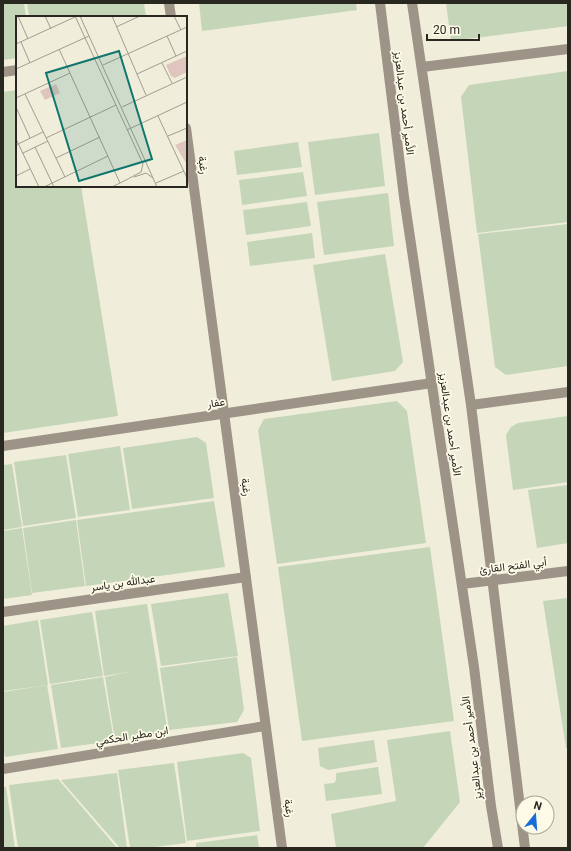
<svg xmlns="http://www.w3.org/2000/svg" width="571" height="851" font-family="Roboto,Vazirmatn,sans-serif">
  <style>
    .building { fill: #c4d6b7 }
    .lines { fill: none; stroke-linecap: round; stroke-linejoin: round }
    .minor { stroke: #9d9387; stroke-width: 10 }
    .tertiary { stroke: #9d9387; stroke-width: 10 }
    .labels { text-anchor: middle; dominant-baseline: central; stroke-width: 3.5; stroke-linejoin: round; paint-order: stroke }
    .street-label { font-size: 11px; fill: #282720; stroke: #fdfae8 }
    .inset-road { fill: none; stroke: #a09e90; stroke-width: 1 }
    .view { fill: #0f766e; fill-opacity: 0.15; stroke: #0f766e; stroke-width: 2 }
    .inset-edge { fill: none; stroke: #282720; stroke-width: 2 }
  </style>
  <rect width="100%" height="100%" fill="#f0eddb"/>
  <g class="building">
    <polygon points="3,3 24,3 26,17 17,17 17,58 3,60"/>
    <polygon points="27,3 144,3 146,17 29,17"/>
    <polygon points="199,3 356,3 357,10 202,31"/>
    <polygon points="446,3 568,3 568,26 451,41"/>
    <polygon points="568,71 568,222 477,233 461,97 469,85"/>
    <polygon points="17,90 17,186 81,186 118,416 3,433 3,92"/>
    <polygon points="379,133 385,186 315,195 308,142"/>
    <polygon points="298,142 302,167 237,175 234,151"/>
    <polygon points="303,172 307,196 242,205 239,180"/>
    <polygon points="388,193 394,246 324,255 317,202"/>
    <polygon points="307,202 311,226 246,235 243,210"/>
    <polygon points="568,224 568,366 506,375 495,367 478,234"/>
    <polygon points="312,233 315,258 250,266 247,242"/>
    <polygon points="385,254 403,362 395,371 332,381 313,265"/>
    <polygon points="397,401 407,411 426,543 277,564 258,430 264,419"/>
    <polygon points="568,416 568,482 513,490 506,435 511,427 518,423"/>
    <polygon points="197,437 206,443 214,498 132,509 123,448"/>
    <polygon points="120,446 130,510 78,517 68,454"/>
    <polygon points="66,455 76,518 23,526 14,462"/>
    <polygon points="12,464 22,527 3,530 3,465"/>
    <polygon points="568,485 568,543 537,548 528,490"/>
    <polygon points="214,501 225,567 86,586 77,520"/>
    <polygon points="76,520 85,586 32,593 23,528"/>
    <polygon points="22,528 32,595 3,599 3,531"/>
    <polygon points="430,547 454,721 302,741 278,567"/>
    <polygon points="228,593 238,656 161,666 151,604"/>
    <polygon points="568,598 568,748 566,748 543,601"/>
    <polygon points="147,604 168,733 115,741 105,677 128,672 104,676 95,611"/>
    <polygon points="92,612 103,676 50,684 40,620"/>
    <polygon points="38,620 48,685 3,691 3,626"/>
    <polygon points="237,657 244,710 237,722 169,730 160,668"/>
    <polygon points="103,677 114,741 61,748 51,685"/>
    <polygon points="47,685 58,749 5,757 3,745 3,692"/>
    <polygon points="450,731 460,802 423,848 336,848 331,814 396,801 387,740"/>
    <polygon points="374,740 377,762 328,770 320,766 318,748"/>
    <polygon points="243,753 251,758 260,831 187,841 177,762"/>
    <polygon points="174,763 186,843 147,848 130,848 118,770"/>
    <polygon points="378,767 382,794 326,801 324,784 334,783 336,780 336,773"/>
    <polygon points="117,773 127,848 120,848 61,780"/>
    <polygon points="58,779 117,848 18,848 9,785"/>
    <polygon points="3,787 6,787 15,848 3,848"/>
    <polygon points="257,835 259,848 196,848 196,843"/>
  </g>
  <g class="lines">
    <g class="minor">
      <polyline points="169,3 171,17"/>
      <polyline points="422,67 568,49"/>
      <polyline points="3,72 17,70"/>
      <polyline points="186,128 282,848"/>
      <polyline points="471,405 568,392"/>
      <polyline points="3,446 432,383"/>
      <polyline points="462,584 568,571"/>
      <polyline points="3,612 246,577"/>
      <polyline points="3,769 265,726"/>
    </g>
    <g class="tertiary">
      <polyline points="380,3 404,197 474,667 491,806 498,848"/>
      <polyline points="412,3 471,405 525,848"/>
    </g>
  </g>
  <g class="labels">
    <g class="street-label">
      <text transform="translate(404 103) rotate(83)">الأمير أحمد بن عبدالعزيز</text>
      <text transform="translate(203 165) rotate(82)">رغبة</text>
      <text transform="translate(216 403) rotate(-8)">عفار</text>
      <text transform="translate(450 424) rotate(82)">الأمير أحمد بن عبدالعزيز</text>
      <text transform="translate(246 487) rotate(82)">رغبة</text>
      <text transform="translate(513 566) rotate(-7)">أبي الفتح القارئ</text>
      <text transform="translate(123 583) rotate(-8)">عبدالله بن ياسر</text>
      <text transform="translate(132 736) rotate(-9)">ابن مطير الحكمي</text>
      <text transform="translate(472 748) rotate(-97)">الأمير أحمد بن عبدالعزيز</text>
      <text transform="translate(289 808) rotate(82)">رغبة</text>
    </g>
  </g>
  <g transform="translate(16 16)">
    <rect width="171" height="171" fill="#f0eddb"/>
    <path d="M 171,40 L 171,56 L 159,62 L 155,60 L 150,49 ZM 40,68 L 44,77 L 29,84 L 24,75 ZM 171,124 L 171,146 L 170,147 L 159,129 Z" fill="#dfc5bd"/>
    <path class="inset-road" d="M 2,0 L 12,23M 29,0 L 35,13M 59,0 L 127,148 L 125,156 L 110,164M 64,0 L 141,171M 96,0 L 130,79M 158,0 L 165,14M 100,11 L 124,0M 151,20 L 160,40M 5,26 L 14,47M 0,28 L 59,1M 43,33 L 104,167M 146,47 L 156,67M 87,49 L 171,11M 0,53 L 73,20M 121,58 L 171,35M 9,78 L 49,161M 0,82 L 54,57M 0,91 L 14,122M 106,91 L 171,61M 142,100 L 171,162M 111,114 L 171,86M 152,120 L 171,112M 30,122 L 100,89M 0,123 L 23,171M 0,129 L 27,116M 19,131 L 38,171M 7,137 L 32,125M 40,142 L 84,121M 0,160 L 14,153M 118,161 L 130,157 L 137,162M 140,167 L 168,155M 28,171 L 92,140M 96,171 L 110,164"/>
    <path class="view" d="M 103,35 L 136,143 L 63,165 L 30,57 Z"/>
    <rect width="171" height="171" class="inset-edge"/>
  </g>
  <rect width="571" height="851" fill="none" stroke="#282720" stroke-width="8"/>
  <g transform="translate(535 815) rotate(17)"><circle r="19" fill="#fdfae8" stroke="#a8a698"/>
  <path d="M0-3L7 15L0 10L-7 15Z" fill="#196dd7"/>
  <text y="-6" font-size="11" font-weight="bold" text-anchor="middle" fill="#282720">N</text>
  </g>
  <path d="M427 34v6h52v-6" fill="none" stroke="#282720" stroke-width="2"/>
  <text x="433" y="34" font-size="12" fill="#282720" stroke="#fdfae8" stroke-width="3" paint-order="stroke">20 m</text>
</svg>
